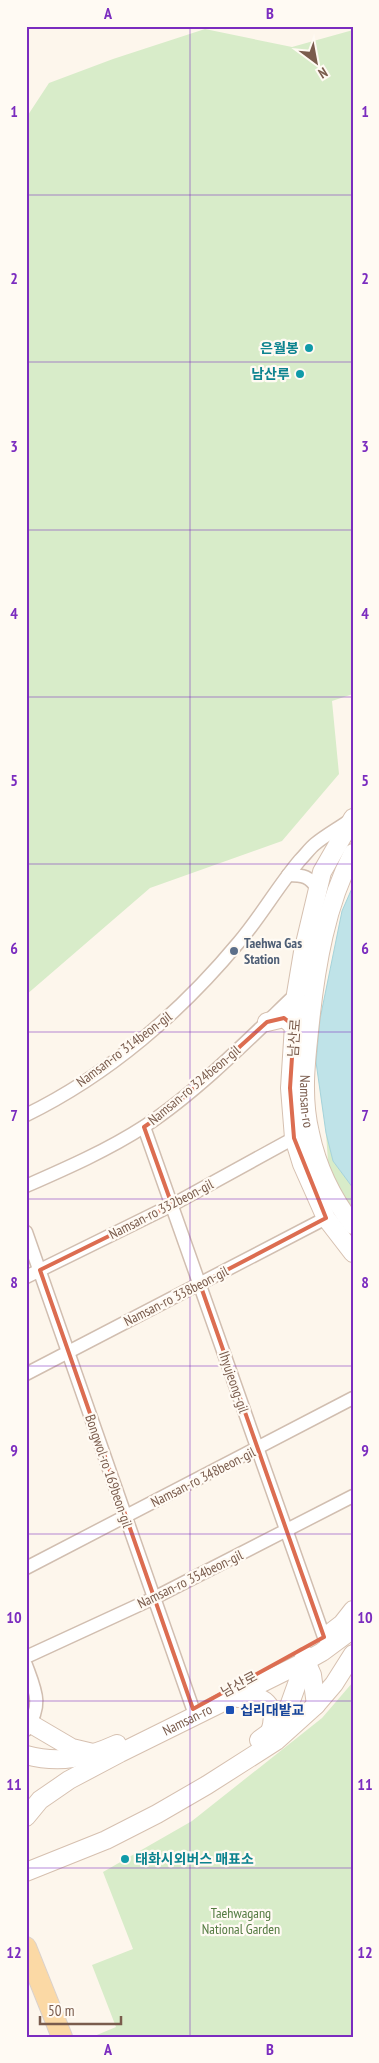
<svg xmlns="http://www.w3.org/2000/svg" width="379" height="2063" font-family="'PT Sans Narrow','Noto Sans KR',sans-serif">
  <style>
    .green { fill: #d8ecc9 }
    .water { fill: #bfe3e8; stroke: #a5d3da }
    .lines { fill: none; stroke-linecap: round; stroke-linejoin: round }
    .street-casing { stroke: #d1beb0; stroke-width: 15 }
    .secondary-casing { stroke: #d6c0b0; stroke-width: 20 }
    .primary-casing { stroke: #dad1cd; stroke-width: 22 }
    .street { stroke: #fff; stroke-width: 12 }
    .secondary { stroke: #fff; stroke-width: 18 }
    .primary { stroke: #fbd9a5; stroke-width: 20 }
    .marked { fill: none; stroke: #dc6d51; stroke-width: 4; stroke-linejoin: round }
    .grid { fill: none; stroke: #7b2cbf; stroke-width: 1; stroke-opacity: 0.55 }
    .culture-dot { fill: #0f9aa8; stroke: #fffaf3; stroke-width: 2 }
    .service-dot { fill: #5c6f8a; stroke: #fffaf3; stroke-width: 2 }
    .transit-dot { fill: #1a4fb4; stroke: #fffaf3; stroke-width: 2 }
    .labels { text-anchor: middle; dominant-baseline: central; stroke-width: 4.5; stroke-linejoin: round; paint-order: stroke }
    .culture-label { font-size: 14px; font-weight: bold; fill: #0d838f; stroke: #fffaf3; text-anchor: end }
    .service-label { font-size: 14px; font-weight: bold; fill: #4e5e75; stroke: #fffaf3; text-anchor: start }
    .street-label { font-size: 14px; fill: #7a5c4d; stroke: #fffaf3 }
    .transit-label { font-size: 14px; font-weight: bold; fill: #164399; stroke: #fffaf3; text-anchor: start }
    .park-label { font-size: 14px; fill: #537a41; stroke: #fffaf3 }
    .neatline { fill: none; stroke: #7b2cbf; stroke-width: 2 }
    .grid-label { font-size: 16px; text-anchor: middle; font-weight: bold; fill: #7b2cbf }
  </style>
  <rect width="100%" height="100%" fill="#fdf6ec"/>
  <g class="green">
    <polygon points="205,29 292,47 353,30 353,694 332,701 339,774 282,841 150,888 26,995 26,118 49,83 113,59"/>
    <polygon points="326,1133 333,1161 353,1188 353,1211 329,1176"/>
    <polygon points="353,1682 353,2037 92,2037 116,2027 92,1965 133,1949 103,1872 192,1821 322,1718"/>
  </g>
  <polygon class="water" points="353,886 353,1188 333,1161 326,1133 316,1062 320,1019 342,911"/>
  <g class="lines">
    <g class="street-casing">
      <g id="street">
        <path d="M 288,875 C 303,875 310,876 318,890"/>
        <path d="M 26,1115 C 108,1075 181,1012 239,942 C 261,916 278,886 300,860 C 305,855 310,848 315,844 C 326,835 339,828 350,820"/>
        <polyline points="144,1127 324,1637"/>
        <path d="M 26,1186 C 67,1168 108,1150 145,1126 C 198,1091 250,1038 296,994"/>
        <polyline points="26,1232 193,1709"/>
        <polyline points="26,1277 172,1205 294,1138"/>
        <polyline points="26,1374 326,1218"/>
        <polyline points="26,1568 353,1398"/>
        <polyline points="26,1657 154,1598 353,1496"/>
        <path d="M 26,1665 C 36,1692 43,1705 26,1730"/>
      </g>
    </g>
    <g class="secondary-casing">
      <g id="secondary">
        <polyline points="353,818 322,872 303,952 296,994 290,1088 294,1138 302,1164 326,1218 353,1253"/>
        <path id="s1" d="M 353,853 C 326,905 316,965 310,1022 C 306,1059 301,1096 310,1133 C 317,1167 332,1198 353,1225"/>
        <polyline points="267,1022 284,1018 294,1026"/>
        <polyline points="329,1634 342,1624 353,1610"/>
        <polyline points="304,1657 312,1675 316,1705"/>
        <path d="M 238,1698 C 263,1691 279,1707 270,1732"/>
        <polyline points="26,1721 72,1748 93,1753"/>
        <polyline points="259,1740 270,1732 288,1709 307,1656"/>
        <path d="M 26,1755 C 60,1764 86,1758 117,1744"/>
        <path id="s2" d="M 26,1817 L 40,1800 L 69,1780 L 120,1753 L 306,1661 L 322,1652 L 353,1629"/>
        <polyline points="26,1872 106,1840 157,1814 207,1785 276,1741 316,1705 334,1684 353,1654"/>
      </g>
    </g>
    <g class="primary-casing">
      <polyline id="primary" points="26,1947 62,2037"/>
    </g>
    <use href="#street" class="street"/>
    <use href="#secondary" class="secondary"/>
    <use href="#primary" class="primary"/>
  </g>
  <path class="marked" d="M 284,1018 L 294,1026 L 290,1088 L 294,1138 L 326,1218 L 200,1284 L 324,1637 L 193,1709 L 40,1270 L 172,1205 L 144,1127 L 173,1107 L 267,1022 Z"/>
  <path class="grid" d="M 190,26 L 190,2037M 26,195 L 353,195M 26,362 L 353,362M 26,530 L 353,530M 26,697 L 353,697M 26,864 L 353,864M 26,1032 L 353,1032M 26,1199 L 353,1199M 26,1366 L 353,1366M 26,1534 L 353,1534M 26,1701 L 353,1701M 26,1868 L 353,1868"/>
  <g class="culture-dot">
    <circle cx="309" cy="348" r="5"/>
    <circle cx="300" cy="374" r="5"/>
    <circle cx="125" cy="1859" r="5"/>
  </g>
  <circle class="service-dot" cx="234" cy="951" r="5"/>
  <rect class="transit-dot" x="225" y="1705" width="10" height="10" rx="2.5"/>
  <g class="labels">
    <g class="culture-label">
      <text x="299" y="348">은월봉</text>
      <text x="290" y="374">남산루</text>
      <text x="135" y="1859" text-anchor="start">태화시외버스 매표소</text>
    </g>
    <g class="service-label">
      <text x="244" y="943">Taehwa Gas<tspan x="244" dy="16">Station</tspan></text>
    </g>
    <g class="street-label">
      <text transform="translate(294 1038) rotate(-86)">남산로</text>
      <text transform="translate(124 1049) rotate(-37)">Namsan-ro 314beon-gil</text>
      <text transform="translate(194 1085) rotate(-40)">Namsan-ro 324beon-gil</text>
      <text stroke="none"><textPath href="#s1" startOffset="255">Namsan-ro</textPath></text>
      <text transform="translate(161 1209) rotate(-27)">Namsan-ro 332beon-gil</text>
      <text transform="translate(176 1296) rotate(-27)">Namsan-ro 338beon-gil</text>
      <text transform="translate(234 1382) rotate(71)">Ihyujeong-gil</text>
      <text transform="translate(109 1471) rotate(71)">Bongwol-ro 169beon-gil</text>
      <text transform="translate(203 1477) rotate(-27)">Namsan-ro 348beon-gil</text>
      <text transform="translate(190 1579) rotate(-26)">Namsan-ro 354beon-gil</text>
      <text transform="translate(239 1684) rotate(-28)">남산로</text>
      <text stroke="none"><textPath href="#s2" startOffset="190">Namsan-ro</textPath></text>
    </g>
    <g class="transit-label">
      <text x="240" y="1710">십리대밭교</text>
    </g>
    <g class="park-label">
      <text x="241" y="1913">Taehwagang<tspan x="241" dy="16">National Garden</tspan></text>
    </g>
  </g>
  <rect width="379" height="2063" fill="none" stroke="#fffaf3" stroke-width="55"/>
  <g transform="translate(316 62) rotate(148)" stroke="#fffaf3" stroke-width="4" paint-order="stroke">
  <path d="M0-4L9 19L0 12L-9 19Z" fill="#7a5c4d"/>
  <text y="-8" font-size="14" font-weight="bold" text-anchor="middle" fill="#7a5c4d">N</text>
  </g>
  <path d="M40 2016v8h81v-8" fill="none" stroke="#7a5c4d" stroke-width="2.5"/>
  <text x="48" y="2016" font-size="15" fill="#7a5c4d" stroke="#fffaf3" stroke-width="4" paint-order="stroke">50 m</text>
  <rect x="28" y="28" width="324" height="2008" class="neatline"/>
  <g class="grid-label">
    <text x="108" y="19">A</text>
    <text x="270" y="19">B</text>
    <text x="14" y="117">1</text>
    <text x="365" y="117">1</text>
    <text x="14" y="284">2</text>
    <text x="365" y="284">2</text>
    <text x="14" y="452">3</text>
    <text x="365" y="452">3</text>
    <text x="14" y="619">4</text>
    <text x="365" y="619">4</text>
    <text x="14" y="786">5</text>
    <text x="365" y="786">5</text>
    <text x="14" y="954">6</text>
    <text x="365" y="954">6</text>
    <text x="14" y="1121">7</text>
    <text x="365" y="1121">7</text>
    <text x="14" y="1288">8</text>
    <text x="365" y="1288">8</text>
    <text x="14" y="1456">9</text>
    <text x="365" y="1456">9</text>
    <text x="14" y="1623">10</text>
    <text x="365" y="1623">10</text>
    <text x="14" y="1790">11</text>
    <text x="365" y="1790">11</text>
    <text x="14" y="1958">12</text>
    <text x="365" y="1958">12</text>
    <text x="108" y="2055">A</text>
    <text x="270" y="2055">B</text>
  </g>
</svg>
